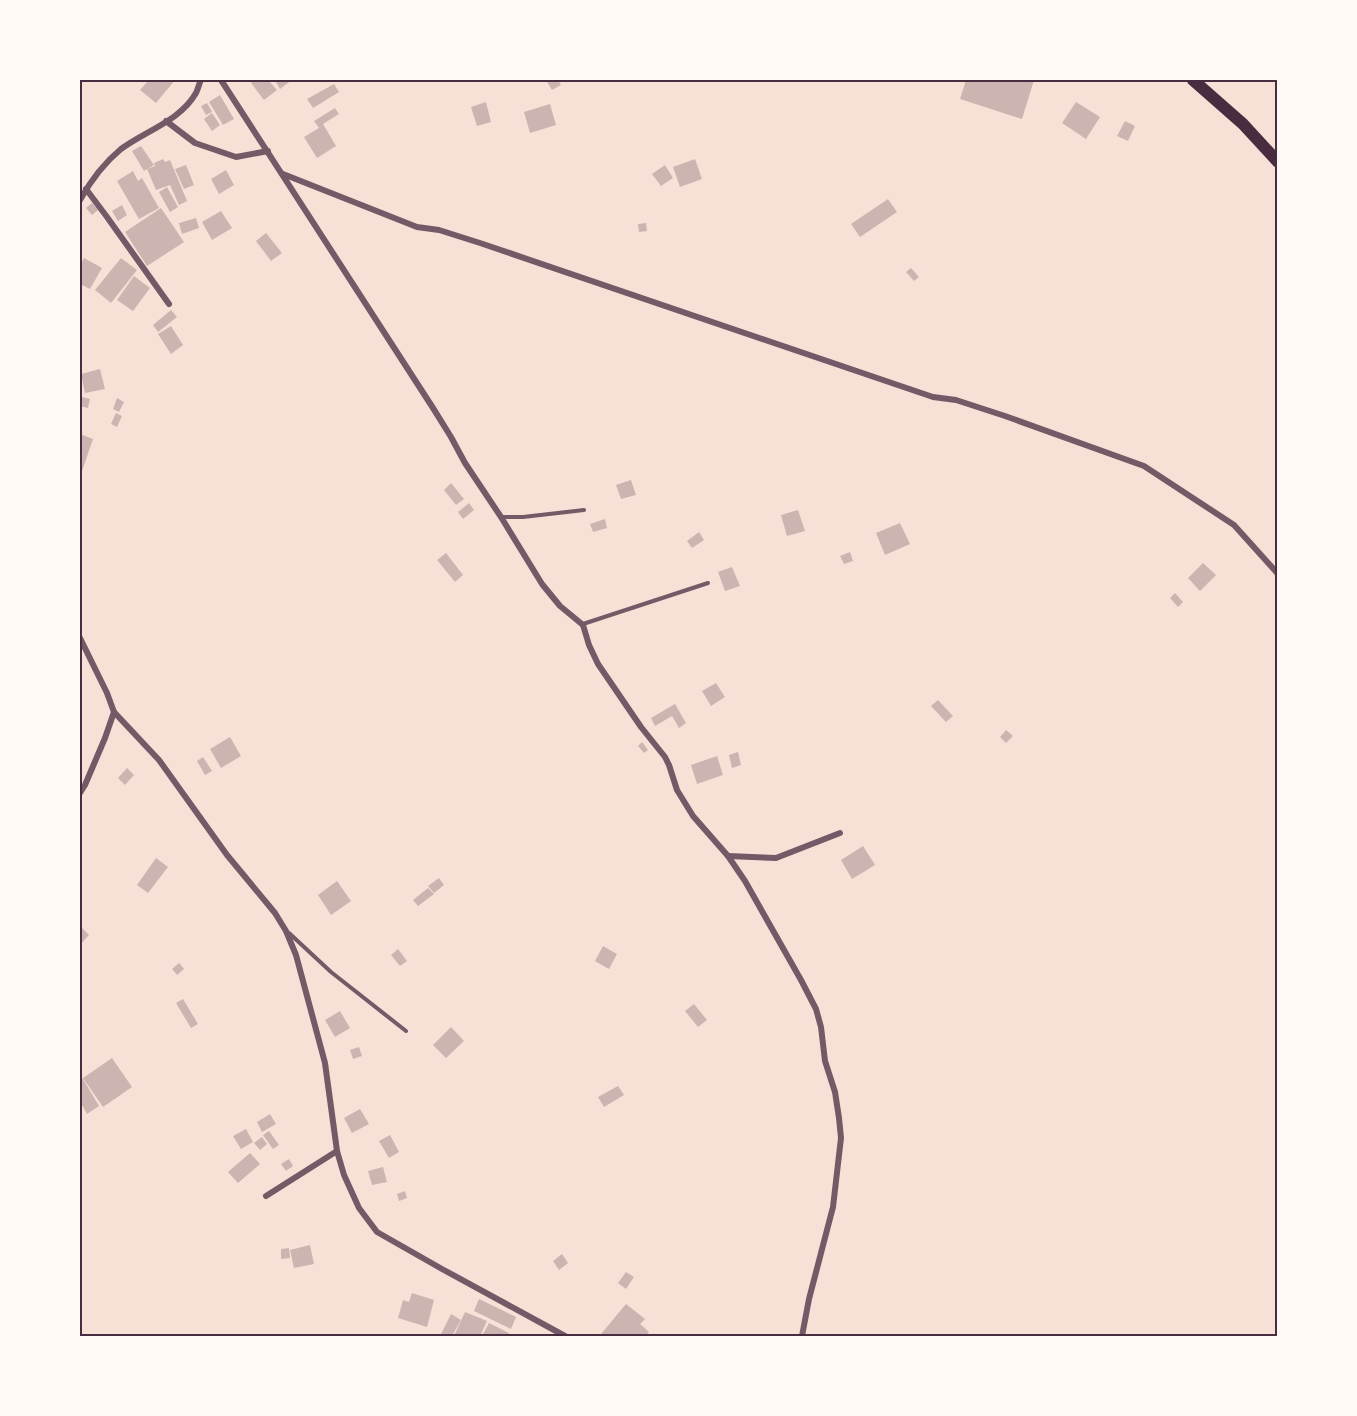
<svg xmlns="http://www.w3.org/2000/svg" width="1357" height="1416" font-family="'PT Sans Narrow',sans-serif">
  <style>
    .building { fill: #ccb4b1 }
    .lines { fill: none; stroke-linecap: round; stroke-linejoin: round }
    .service { stroke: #755966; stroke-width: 4 }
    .minor { stroke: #755966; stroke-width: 6 }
    .primary { stroke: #4a2c40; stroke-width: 12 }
    .neatline { fill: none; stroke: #4a2c40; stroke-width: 2 }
  </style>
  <rect width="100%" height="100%" fill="#f7e1d7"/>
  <g class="building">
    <polygon points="149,80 175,80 156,103 140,90"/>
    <polygon points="255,80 268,80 277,90 264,100 251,83"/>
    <polygon points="280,80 292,80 280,89 276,82"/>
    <polygon points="546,80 558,80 561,85 552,90"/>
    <polygon points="966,80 1034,80 1022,119 960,99"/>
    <polygon points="334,84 339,92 313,108 307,99"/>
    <polygon points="220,95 234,119 223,125 209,102"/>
    <polygon points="486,102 491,122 477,126 471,107"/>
    <polygon points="1076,102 1100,117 1086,139 1062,123"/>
    <polygon points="207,103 212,112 206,115 201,106"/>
    <polygon points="550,104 556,125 530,133 524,112"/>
    <polygon points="335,108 339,114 323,124 336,146 317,158 304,137 319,128 314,121"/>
    <polygon points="212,113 220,125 212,131 204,119"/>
    <polygon points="1125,121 1135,126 1128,141 1117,136"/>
    <polygon points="141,146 154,165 144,171 132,151"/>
    <polygon points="163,159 165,162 170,160 187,201 179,205 170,185 156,190 147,169 155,166 154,163"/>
    <polygon points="695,159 702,179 680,187 673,167"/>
    <polygon points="186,165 194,185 184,189 175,169"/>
    <polygon points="665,165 673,178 661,186 652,174"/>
    <polygon points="226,170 234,185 219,194 211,179"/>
    <polygon points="133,171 138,181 142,178 159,208 139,219 117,181"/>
    <polygon points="167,187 178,207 170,212 159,192"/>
    <polygon points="888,199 897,212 860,237 851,224"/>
    <polygon points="92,203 98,210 92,215 86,208"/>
    <polygon points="122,205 127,215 118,221 112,211"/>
    <polygon points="161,208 184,242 147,266 125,232"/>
    <polygon points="221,211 232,228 212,240 202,222"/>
    <polygon points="196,218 199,228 182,234 179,223"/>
    <polygon points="646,223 647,231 639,232 638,224"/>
    <polygon points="266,233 282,253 271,261 256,241"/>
    <polygon points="84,258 102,268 90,289 80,284 80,266"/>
    <polygon points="121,258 137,270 111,303 95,290"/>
    <polygon points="911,268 919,277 914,281 906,272"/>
    <polygon points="134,276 150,288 133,311 117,300"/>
    <polygon points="171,310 177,317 158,332 153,325"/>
    <polygon points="171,326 183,345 171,354 158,334"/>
    <polygon points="100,369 105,389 85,393 81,374"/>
    <polygon points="82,397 90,399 88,408 80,406"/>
    <polygon points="117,398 124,402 119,412 113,409"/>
    <polygon points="116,413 122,416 117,427 111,424"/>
    <polygon points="80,434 93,439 80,477"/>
    <polygon points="631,480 636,495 621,499 616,485"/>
    <polygon points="451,483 464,499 456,505 444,490"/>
    <polygon points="469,503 474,510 463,519 458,512"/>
    <polygon points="798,510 805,531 787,536 781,515"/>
    <polygon points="605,519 607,528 593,532 590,524"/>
    <polygon points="900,523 910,544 885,555 876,533"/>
    <polygon points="699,532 704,540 692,548 687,541"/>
    <polygon points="850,552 853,561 844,564 840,556"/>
    <polygon points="446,553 463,575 455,582 437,560"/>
    <polygon points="1203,563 1216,575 1200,591 1188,578"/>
    <polygon points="732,567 740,586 725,591 718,572"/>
    <polygon points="1175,593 1183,602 1178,607 1170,598"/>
    <polygon points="716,683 725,697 711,706 702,691"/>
    <polygon points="938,700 953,716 946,722 931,706"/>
    <polygon points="675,704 686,723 679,728 672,716 655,726 651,718"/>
    <polygon points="1006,730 1013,736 1006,743 1000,737"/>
    <polygon points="230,737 241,756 221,768 210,749"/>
    <polygon points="642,742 648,750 644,753 638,746"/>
    <polygon points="738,752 741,765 732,768 729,755"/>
    <polygon points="717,756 723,775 697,784 691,765"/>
    <polygon points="203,757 212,771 205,775 197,761"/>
    <polygon points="127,768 134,775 125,785 118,778"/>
    <polygon points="863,846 875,865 852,879 841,860"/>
    <polygon points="156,858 168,867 148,893 137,885"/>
    <polygon points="439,878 444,885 434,893 428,886"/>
    <polygon points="337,881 351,901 331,915 318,895"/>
    <polygon points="428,888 434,894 418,906 413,900"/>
    <polygon points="80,926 89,935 80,945"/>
    <polygon points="603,946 617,954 609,969 595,961"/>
    <polygon points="398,949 407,961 400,966 391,955"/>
    <polygon points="179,963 184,969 177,975 172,969"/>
    <polygon points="183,999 198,1024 191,1028 176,1003"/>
    <polygon points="694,1004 707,1020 698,1027 685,1011"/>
    <polygon points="340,1011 350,1028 335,1037 325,1020"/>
    <polygon points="451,1027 464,1041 446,1058 433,1045"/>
    <polygon points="359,1047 362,1056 353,1059 350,1050"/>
    <polygon points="112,1058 132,1087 103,1107 83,1078"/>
    <polygon points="80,1074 99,1106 87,1114 80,1101"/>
    <polygon points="618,1086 624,1095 604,1107 598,1097"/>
    <polygon points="360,1109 369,1124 352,1133 344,1118"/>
    <polygon points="270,1114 276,1124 262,1132 257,1122"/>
    <polygon points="246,1129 253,1142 241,1149 233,1136"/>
    <polygon points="269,1131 279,1145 273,1149 263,1135"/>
    <polygon points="390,1135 399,1152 389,1158 379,1141"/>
    <polygon points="262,1137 267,1144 260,1150 254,1143"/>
    <polygon points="250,1153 260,1164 238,1183 228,1172"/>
    <polygon points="289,1159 293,1166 286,1171 281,1164"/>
    <polygon points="383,1167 387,1182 372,1185 368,1171"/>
    <polygon points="405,1191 407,1198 399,1201 397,1194"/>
    <polygon points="310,1245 314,1264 294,1268 290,1250"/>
    <polygon points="289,1248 290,1258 281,1259 281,1249"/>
    <polygon points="562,1254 568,1263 559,1270 553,1261"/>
    <polygon points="626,1272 634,1277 626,1289 618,1283"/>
    <polygon points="412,1293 434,1300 427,1327 398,1318 403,1300 409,1302"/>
    <polygon points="479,1299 516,1317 511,1329 474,1311"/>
    <polygon points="626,1304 645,1319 640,1324 649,1332 646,1336 604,1336 601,1334"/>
    <polygon points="465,1312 487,1321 480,1336 454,1336"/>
    <polygon points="451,1314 461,1320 452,1336 440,1336"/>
    <polygon points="489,1323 509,1333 507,1336 482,1336"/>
  </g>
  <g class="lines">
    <g class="service">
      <polyline points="502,517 523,517 584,510"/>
      <polyline points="583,624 708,583"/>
      <polyline points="289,933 331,972 406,1031"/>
    </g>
    <g class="minor">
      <polyline points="221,80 433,408 451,437 465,463 501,517 542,584 560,606 583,625 589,645 598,664 641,727 665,757 669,765 677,790 693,816 728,856 745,881 801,980 816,1009 821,1027 825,1061 835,1092 839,1118 841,1138 833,1207 809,1299 802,1336"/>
      <polyline points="166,121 195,143 236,157 268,151"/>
      <polyline points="283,174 417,227 439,230 480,243 933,397 956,400 1005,416 1144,466 1234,525 1278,574"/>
      <polyline points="86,189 107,217 169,304"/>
      <path d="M 80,200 C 90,182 104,163 121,149 C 145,131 180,121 196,93 C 198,89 199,84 201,80"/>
      <polyline points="80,638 107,693 114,712 105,738 85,785 80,793"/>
      <polyline points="114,712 159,760 227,855 275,913 286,931 296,955 325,1063 337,1151 344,1175 359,1208 377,1232 442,1269 565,1336"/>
      <polyline points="728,856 776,858 840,833"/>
      <polyline points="266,1196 337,1151"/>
    </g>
    <polyline class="primary" points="1193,80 1243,124 1278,162"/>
  </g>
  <rect width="1357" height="1416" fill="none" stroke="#fffaf5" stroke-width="162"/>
  <rect x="81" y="81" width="1195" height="1254" class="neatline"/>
</svg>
